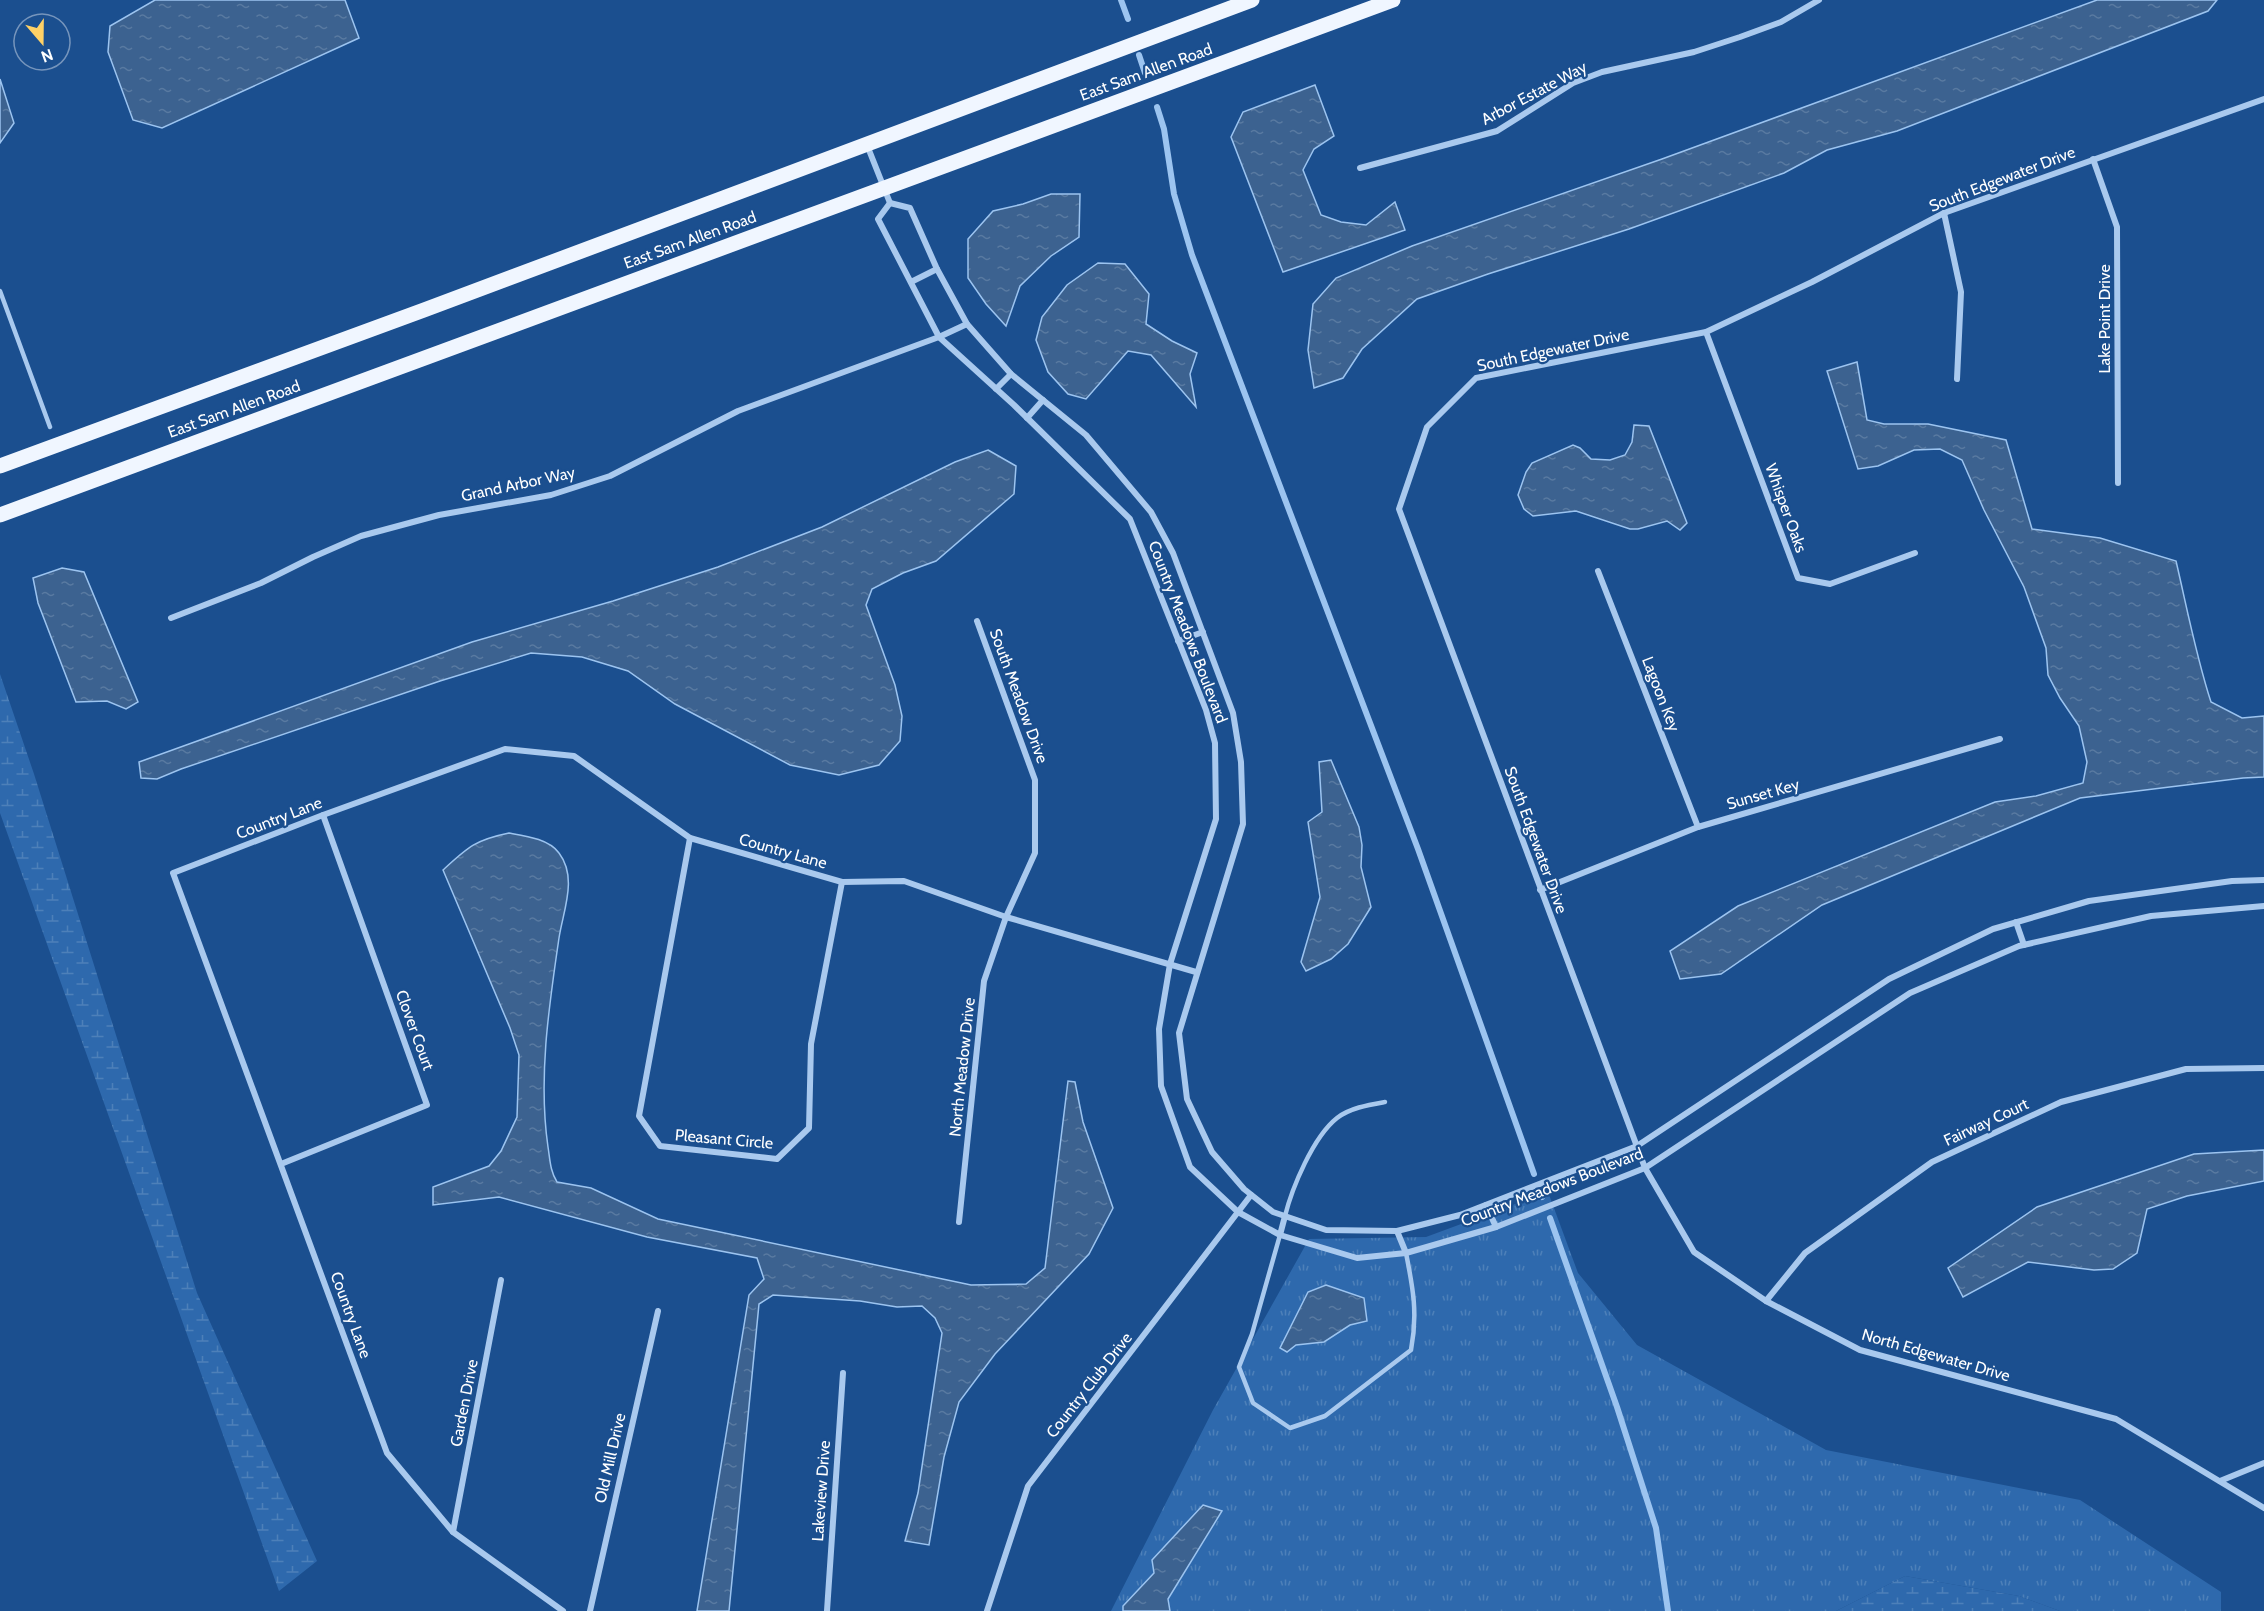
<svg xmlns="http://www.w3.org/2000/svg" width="2264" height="1611" font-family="Cabin,sans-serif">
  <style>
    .wetland { fill: url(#wetland-marsh) }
    .park { fill: url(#park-tufts); fill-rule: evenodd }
    .water { fill: url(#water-ripples); stroke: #9cc4f0; stroke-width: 1.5 }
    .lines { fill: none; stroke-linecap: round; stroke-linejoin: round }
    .stream { stroke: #9cc4f0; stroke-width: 6 }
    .service { stroke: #a9c9ee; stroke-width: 4.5 }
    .minor { stroke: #a9c9ee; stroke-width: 6 }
    .primary { stroke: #f0f6ff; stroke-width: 15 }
    .labels { text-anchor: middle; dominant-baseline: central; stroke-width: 4.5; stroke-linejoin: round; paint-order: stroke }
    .street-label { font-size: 16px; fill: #fff; stroke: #1b4f8f }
  </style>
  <defs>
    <pattern id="wetland-marsh" width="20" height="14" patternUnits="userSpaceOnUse" patternTransform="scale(1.5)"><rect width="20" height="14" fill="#2e69ad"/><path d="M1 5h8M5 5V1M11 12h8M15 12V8" fill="none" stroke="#4d80b9"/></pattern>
    <pattern id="park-tufts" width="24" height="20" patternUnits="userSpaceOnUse" patternTransform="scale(1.5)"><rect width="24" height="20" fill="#2e69ad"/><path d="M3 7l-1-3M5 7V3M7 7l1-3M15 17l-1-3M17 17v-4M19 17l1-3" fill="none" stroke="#4d80b9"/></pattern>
    <pattern id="water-ripples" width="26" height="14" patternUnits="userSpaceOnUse" patternTransform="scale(1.5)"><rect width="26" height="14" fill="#3c6290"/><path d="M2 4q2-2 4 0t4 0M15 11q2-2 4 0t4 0" fill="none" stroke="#597aa1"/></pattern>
  </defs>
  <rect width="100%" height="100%" fill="#1b4f8f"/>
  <g class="wetland">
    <polygon points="0,674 34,774 197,1293 317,1561 279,1591 0,813"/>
    <polygon points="1905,1576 2019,1596 2060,1611 1836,1611"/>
  </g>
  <path class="park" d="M 1548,1192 L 1578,1273 L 1637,1345 L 1826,1450 L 2080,1500 L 2221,1592 L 2221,1611 L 2060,1611 L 2019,1596 L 1905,1576 L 1836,1611 L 1170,1611 L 1168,1600 L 1222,1512 L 1155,1572 L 1123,1606 L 1123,1611 L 1111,1611 L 1213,1410 L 1309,1239 L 1426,1237 ZM 1364,1298 L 1367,1321 L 1350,1325 L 1324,1342 L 1296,1345 Z"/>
  <g class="water">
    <polygon points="155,0 345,0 359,38 162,128 133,120 108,52 110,26"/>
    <polygon points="2097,0 2217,0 2208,11 1897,131 1827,150 1784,173 1629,229 1488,274 1417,299 1362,349 1343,378 1314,388 1308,350 1313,304 1336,278 1412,246 1662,159"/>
    <polygon points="0,79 14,123 0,143"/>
    <polygon points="1315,85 1334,136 1314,149 1303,170 1321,215 1341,222 1366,225 1395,202 1405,230 1283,272 1231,137 1243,112"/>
    <polygon points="1051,194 1080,194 1079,237 1051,256 1020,286 1006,326 986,304 968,278 968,239 993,211 1023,204"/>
    <polygon points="1098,263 1125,264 1149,294 1146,324 1172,341 1197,353 1190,374 1196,407 1151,355 1128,351 1086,399 1068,394 1048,372 1036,340 1042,317 1067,285"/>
    <path d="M 1857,362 L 1867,420 L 1884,424 L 1928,424 L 2006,440 L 2032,529 L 2100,538 L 2176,561 C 2187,608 2196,656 2211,702 L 2242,718 L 2264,716 L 2264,777 L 2243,778 L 2080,798 L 1822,905 L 1721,974 L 1680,979 L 1670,951 L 1738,906 L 1995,802 L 2036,796 L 2083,783 L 2087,762 L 2079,726 L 2060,698 L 2048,675 L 2046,648 L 2024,587 L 1984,510 L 1962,460 L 1940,449 L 1914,450 L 1878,466 L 1858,469 L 1827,371 Z"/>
    <polygon points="1634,425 1649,426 1687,523 1680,530 1667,521 1638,529 1630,529 1576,511 1533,516 1524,509 1518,495 1526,472 1532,463 1573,445 1580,448 1591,459 1610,460 1625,455 1632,442"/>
    <polygon points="988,450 1016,466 1014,494 936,561 903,573 872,589 866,605 895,685 902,716 900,741 879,765 839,775 790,765 675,704 628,671 582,657 531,653 440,681 181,769 157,779 141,778 139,762 472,642 613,601 718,567 822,527 955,462"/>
    <polygon points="62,568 84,572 138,702 126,709 107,701 76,702 38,603 33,578"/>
    <polygon points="1331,760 1359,827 1362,845 1361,867 1371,907 1348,944 1331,959 1306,971 1301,962 1320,897 1308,822 1322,812 1319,762"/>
    <path d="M 509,833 C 526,836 549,839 559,853 C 578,878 563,911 559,938 C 549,1006 538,1078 548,1147 C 550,1159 550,1171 557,1182 L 591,1188 L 658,1219 L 971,1285 L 1026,1284 L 1045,1268 L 1068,1081 L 1075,1082 L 1083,1122 L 1113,1208 L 1089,1254 L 995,1354 L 959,1402 L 944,1457 L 929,1545 L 905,1541 L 918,1493 L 942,1333 L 935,1318 L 922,1306 L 897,1307 L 860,1301 L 773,1295 L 759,1304 L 729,1611 L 697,1611 L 749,1295 L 764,1279 L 757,1258 L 647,1237 L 499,1197 L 433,1205 L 433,1187 L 489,1166 L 501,1151 L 517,1117 L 519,1055 L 510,1028 L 443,870 C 468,847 475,840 509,833 Z"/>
    <polygon points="2264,1150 2264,1181 2187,1196 2147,1209 2137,1253 2113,1269 2094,1270 2028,1262 1963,1297 1948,1268 2037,1207 2194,1154"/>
    <polygon points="1326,1285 1364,1298 1367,1321 1350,1325 1324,1342 1296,1345 1287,1352 1280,1348 1308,1292"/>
    <polygon points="1203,1505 1222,1511 1168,1599 1170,1611 1123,1611 1123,1606 1154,1573 1152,1560"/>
  </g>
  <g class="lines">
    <g class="stream">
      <polyline points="1121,0 1128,19"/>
      <polyline points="1139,55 1145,73"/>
      <polyline points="1157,107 1164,129 1174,194 1192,255 1418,849 1534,1174"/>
      <polyline points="1541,1195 1542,1197"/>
      <polyline points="1550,1218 1617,1407 1656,1528 1668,1611"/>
    </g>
    <g class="service">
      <polyline points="0,291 50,427"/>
      <path d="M 1285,1216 C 1292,1188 1313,1137 1337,1118 C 1350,1108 1368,1105 1385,1102"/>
      <path d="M 1280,1235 L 1252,1334 L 1239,1367 L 1253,1403 L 1290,1428 L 1325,1416 L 1411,1350 C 1418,1314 1413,1288 1406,1253"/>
    </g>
    <g class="minor">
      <polyline points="2264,99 1944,213 1812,282 1706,332 1476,378 1427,427 1399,509 1645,1168 1694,1252 1766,1301 1860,1350 2116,1419 2264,1508"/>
      <polyline points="867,145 890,203"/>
      <polyline points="2093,159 2117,227 2118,483"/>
      <polyline points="1360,168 1497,131 1573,83 1602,72 1694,52 1740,37 1781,22 1819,0"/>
      <polyline points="890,203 878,219 939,337 1014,405 1130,519 1206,710 1215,743 1216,819 1170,964 1159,1029 1161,1086 1190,1167 1238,1212 1280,1235 1357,1258 1406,1253 1496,1227 1645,1168 1910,993 2019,946 2151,916 2264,906"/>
      <polyline points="890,203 910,208 937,269 967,324 1011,374 1086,435 1151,512 1173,553 1233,713 1241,762 1243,824 1179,1033 1187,1099 1212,1152 1244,1189 1273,1212 1326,1230 1397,1231 1460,1215 1637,1146 1889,979 1993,929 2089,901 2232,881 2264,880"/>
      <polyline points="1944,213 1961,292 1957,379"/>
      <polyline points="911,282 937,269"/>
      <polyline points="1706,332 1798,578 1830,584 1915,553"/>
      <polyline points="996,389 1011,374"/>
      <polyline points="1027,418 1043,400"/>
      <polyline points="1598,571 1698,827"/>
      <polyline points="171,618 261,583 313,557 361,536 439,515 551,495 610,476 738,411 939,337 967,324"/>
      <polyline points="1178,641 1203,632"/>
      <polyline points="690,838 639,1116 660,1146 777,1159 809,1128 811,1044 842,882"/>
      <polyline points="1540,890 1698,827 2000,739"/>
      <polyline points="2016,922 2024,945"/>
      <polyline points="281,1164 427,1105 323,815"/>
      <polyline points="1486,1205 1496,1227"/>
      <polyline points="959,1222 984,981 1006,917 1035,853 1035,780 977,621"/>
      <polyline points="1397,1231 1406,1253"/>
      <polyline points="1280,1235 1285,1216"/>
      <polyline points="1766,1301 1805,1253 1932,1162 2061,1102 2186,1069 2264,1068"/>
      <polyline points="2220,1481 2264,1463"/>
      <polyline points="453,1532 501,1280"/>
      <polyline points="563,1611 453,1532 387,1453 173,873 323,815 505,749 574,756 690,838 842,882 904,881 1006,917 1196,972"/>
      <polyline points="590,1611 658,1311"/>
      <polyline points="827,1611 843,1373"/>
      <polyline points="987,1611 1028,1486 1251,1195"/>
    </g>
    <g class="primary">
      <polyline points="0,466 424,310 1252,0"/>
      <polyline points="0,515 1393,0"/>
    </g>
  </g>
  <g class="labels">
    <g class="street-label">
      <text transform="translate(1146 72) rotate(-20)">East Sam Allen Road</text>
      <text transform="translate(1534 93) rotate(-28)">Arbor Estate Way</text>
      <text transform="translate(2002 179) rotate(-21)">South Edgewater Drive</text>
      <text transform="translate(690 240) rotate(-20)">East Sam Allen Road</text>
      <text transform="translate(2104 319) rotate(-90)">Lake Point Drive</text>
      <text transform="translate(1553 350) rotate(-12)">South Edgewater Drive</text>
      <text transform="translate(234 409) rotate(-20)">East Sam Allen Road</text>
      <text transform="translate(518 484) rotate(-12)">Grand Arbor Way</text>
      <text transform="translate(1786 508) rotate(70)">Whisper Oaks</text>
      <text transform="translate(1188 632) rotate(69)">Country Meadows Boulevard</text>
      <text transform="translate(1661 694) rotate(69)">Lagoon Key</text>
      <text transform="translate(1019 696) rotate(70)">South Meadow Drive</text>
      <text transform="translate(1763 794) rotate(-16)">Sunset Key</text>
      <text transform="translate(279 818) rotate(-21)">Country Lane</text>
      <text transform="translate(1536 840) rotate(70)">South Edgewater Drive</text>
      <text transform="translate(783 851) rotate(16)">Country Lane</text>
      <text transform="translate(415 1030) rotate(70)">Clover Court</text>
      <text transform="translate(962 1067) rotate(-84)">North Meadow Drive</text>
      <text transform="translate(1986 1122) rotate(-25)">Fairway Court</text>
      <text transform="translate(724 1139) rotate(5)">Pleasant Circle</text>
      <text transform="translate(1552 1187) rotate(-21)">Country Meadows Boulevard</text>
      <text transform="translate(351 1315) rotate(70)">Country Lane</text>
      <text transform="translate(1936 1355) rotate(16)">North Edgewater Drive</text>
      <text transform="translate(1089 1385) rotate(-52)">Country Club Drive</text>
      <text transform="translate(464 1403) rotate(-79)">Garden Drive</text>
      <text transform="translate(610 1458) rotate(-77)">Old Mill Drive</text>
      <text transform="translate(821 1491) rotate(-86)">Lakeview Drive</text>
    </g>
  </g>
  <g transform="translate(42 42) rotate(160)"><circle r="28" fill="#1b4f8f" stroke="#7695bc" stroke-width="1.5"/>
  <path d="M0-4.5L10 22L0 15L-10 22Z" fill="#ffd166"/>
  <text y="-9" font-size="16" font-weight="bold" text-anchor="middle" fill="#ffffff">N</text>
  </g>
</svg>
